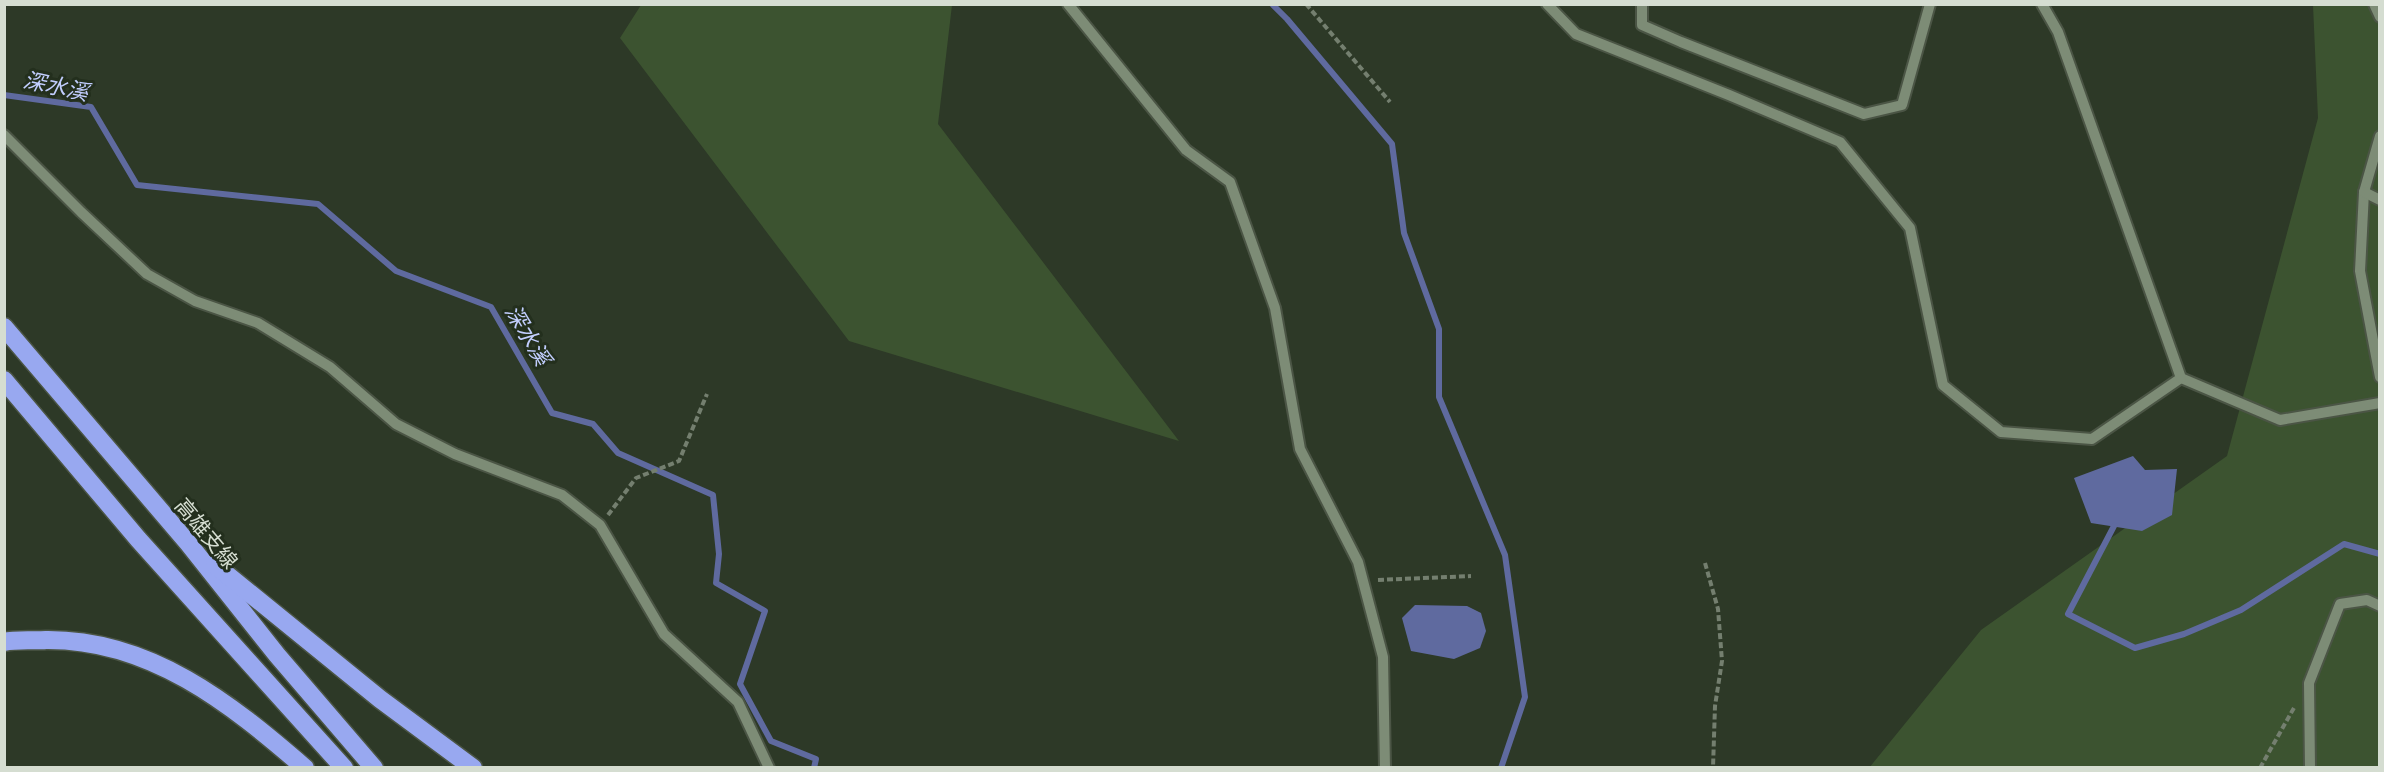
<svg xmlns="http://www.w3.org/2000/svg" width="2384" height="772" font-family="'Asap Condensed','Noto Sans TC',sans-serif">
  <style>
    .green { fill: #3c5330 }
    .water { fill: #5f6a9f }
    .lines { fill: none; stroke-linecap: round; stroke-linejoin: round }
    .stream { stroke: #5f6a9f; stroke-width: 6 }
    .lane-casing { stroke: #4b5545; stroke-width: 14 }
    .highway-casing { stroke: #4b5545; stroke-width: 21 }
    .path { stroke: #747f6f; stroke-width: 4; stroke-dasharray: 6 3; stroke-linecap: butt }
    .lane { stroke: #7d8c76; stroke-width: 10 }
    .highway { stroke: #98a8f0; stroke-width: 18 }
    .labels { text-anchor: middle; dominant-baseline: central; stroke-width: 6; stroke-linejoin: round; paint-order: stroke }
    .street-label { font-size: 21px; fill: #d5ddd1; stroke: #232f1d }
    .water-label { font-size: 22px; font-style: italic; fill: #c2cefe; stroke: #232f1d }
  </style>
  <rect width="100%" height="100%" fill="#2d3927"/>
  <g class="green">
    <polygon points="641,5 952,5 938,124 1179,441 849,341 620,38"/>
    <polygon points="2313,5 2379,5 2379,767 1869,768 1981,630 2227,456 2318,118"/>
  </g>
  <g class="water">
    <polygon points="2133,456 2145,470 2177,469 2172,515 2142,531 2091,523 2074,478"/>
    <polygon points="1415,605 1467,606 1481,613 1486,631 1480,648 1454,659 1411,651 1402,618"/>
  </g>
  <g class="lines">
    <g class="stream">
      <polyline points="1272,4 1287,19 1392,144 1404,233 1439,329 1439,397 1505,555 1525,697 1501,768"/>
      <polyline points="4,95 91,107 137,185 318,204 396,271 491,307 552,413 593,424 618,453 713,495 719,554 716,583 765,611 740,684 771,741 816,759 814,768"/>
      <polyline points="2114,526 2068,614 2135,648 2184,634 2241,610 2344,544 2380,554"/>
    </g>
    <g class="lane-casing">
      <g id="lane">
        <polyline points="1068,4 1186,150 1230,182 1275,308 1300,449 1358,562 1383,657 1385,768"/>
        <polyline points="1547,4 1576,34 1729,95 1840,142 1910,228 1943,385 2001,432 2092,439 2181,378 2280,420 2380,403"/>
        <polyline points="1642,4 1642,25 1681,42 1864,114 1902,105 1930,4"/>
        <polyline points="2042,4 2058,32 2181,378"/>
        <polyline points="2374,4 2380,17"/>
        <polyline points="4,135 81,212 147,274 195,301 258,323 330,367 396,424 455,454 562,495 600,525 664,634 738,702 769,768"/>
        <polyline points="2380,136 2364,192 2360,271 2380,377"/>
        <polyline points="2364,192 2380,200"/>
        <polyline points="2310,768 2309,683 2340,604 2367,600 2380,606"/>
      </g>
    </g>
    <g class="highway-casing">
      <g id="highway">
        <polyline points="4,327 188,543 277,655 374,768"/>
        <polyline points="4,380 138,539 344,768"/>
        <polyline points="215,565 380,699 473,768"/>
        <path d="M 4,642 C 17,639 33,641 46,640 C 150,639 230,703 305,768"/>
      </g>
    </g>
    <g class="path">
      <polyline points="1306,4 1390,102"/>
      <polyline points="608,515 636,478 679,461 707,394"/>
      <polyline points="1705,563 1718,609 1722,661 1715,706 1713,768"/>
      <polyline points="1378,580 1471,576"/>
      <polyline points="2260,768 2295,706"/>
    </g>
    <use href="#lane" class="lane"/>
    <use href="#highway" class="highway"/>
  </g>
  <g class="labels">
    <g class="street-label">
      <text transform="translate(207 533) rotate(50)">高雄支線</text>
    </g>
    <g class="water-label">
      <text transform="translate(56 86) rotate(12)">深水溪</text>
      <text transform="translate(528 335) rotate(59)">深水溪</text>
    </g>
  </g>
  <rect width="2384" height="772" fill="none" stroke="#d5ddd1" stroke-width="12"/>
</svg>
